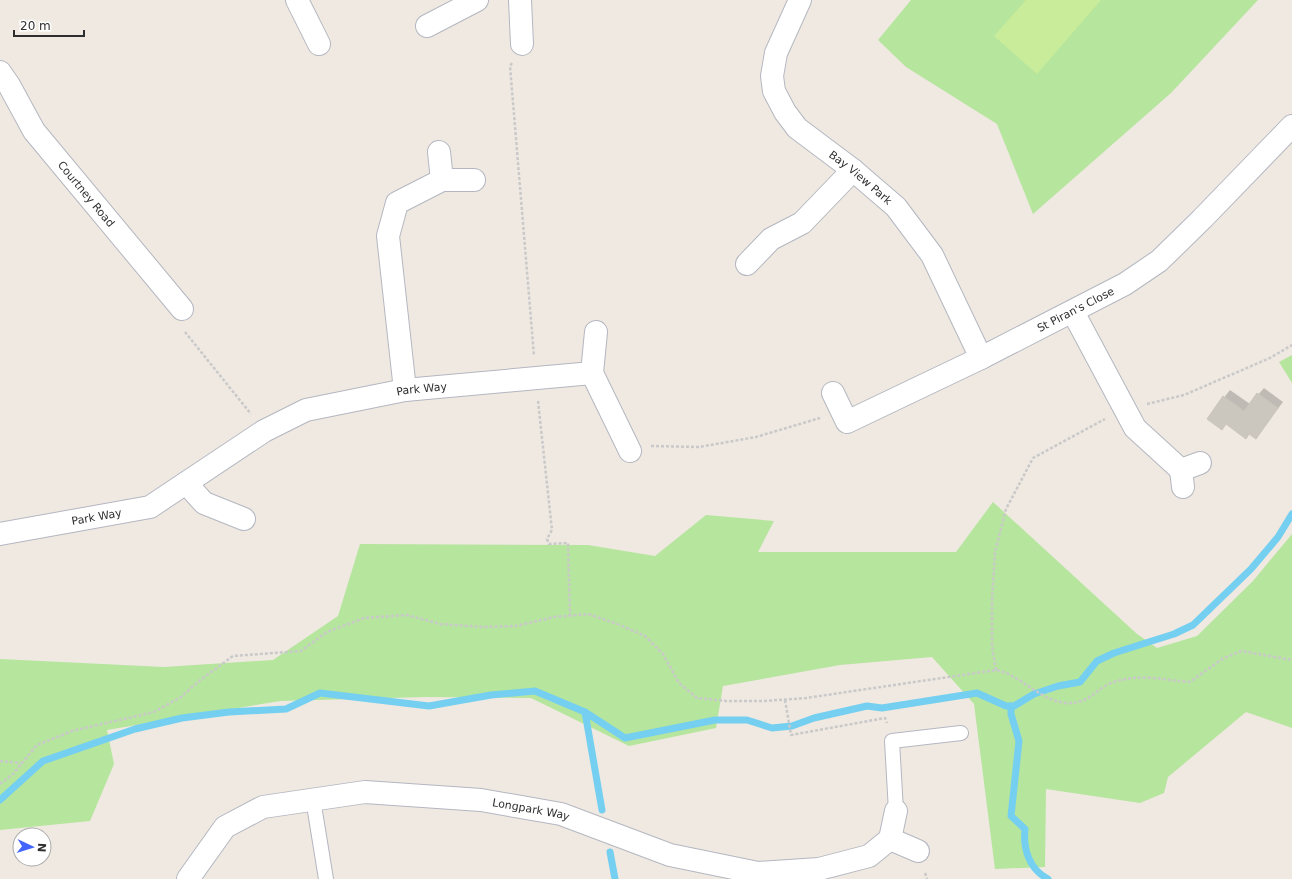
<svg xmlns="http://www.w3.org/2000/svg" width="1292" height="879" font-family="'DejaVu Sans',sans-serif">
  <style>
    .green { fill: #b6e59e }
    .pitch { fill: #c9ec9a }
    .shadow { fill: #0003 }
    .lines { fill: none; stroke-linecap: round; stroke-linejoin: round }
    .stream { stroke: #75cff0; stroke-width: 7 }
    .building { fill: #cbc7bf; stroke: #cbc5ba }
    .service-casing { stroke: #b4b7c1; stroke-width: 16 }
    .minor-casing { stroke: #b4b7c1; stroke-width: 24 }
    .path { stroke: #c9c9c9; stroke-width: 2.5; stroke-dasharray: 3 2; stroke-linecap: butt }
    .service { stroke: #fff; stroke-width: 14 }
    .minor { stroke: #fff; stroke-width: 22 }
    .labels { text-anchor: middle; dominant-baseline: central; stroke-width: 4; stroke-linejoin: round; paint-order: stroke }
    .street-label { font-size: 11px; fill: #2e2e2e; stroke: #fff }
  </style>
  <rect width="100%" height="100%" fill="#efe9e1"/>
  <g class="green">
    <polygon points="911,0 1258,0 1171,93 1033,214 997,124 906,67 878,40"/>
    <polygon points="1292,355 1292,383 1279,362"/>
    <polygon points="993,502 1137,634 1157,648 1197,636 1253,581 1292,534 1292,728 1246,712 1168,777 1164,793 1140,803 1046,789 1045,867 995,869 974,704 932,657 840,665 723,686 716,728 629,746 531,698 426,697 280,701 107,730 114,764 90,821 0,830 0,659 164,667 273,660 338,616 360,544 588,545 655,556 706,515 774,521 758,552 956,552"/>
  </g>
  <polygon class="pitch" points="1026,0 1101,0 1037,74 994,36"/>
  <polygon class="shadow" points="1264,388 1283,402 1256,438 1250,433 1246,437 1227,423 1222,428 1208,418 1230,390 1250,404"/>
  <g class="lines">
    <g class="stream">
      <path d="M 1011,706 L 1011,714 L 1019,741 L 1011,816 L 1025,829 C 1023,849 1029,869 1048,879"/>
      <polyline points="585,712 602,810"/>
      <polyline points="0,800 43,761 135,729 182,718 229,712 286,709 320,693 429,706 491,695 535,691 585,712 625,738 715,720 747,720 772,728 792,726 814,718 867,706 882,708 977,693 1006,706 1014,706 1034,694 1058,686 1080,682 1097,661 1114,653 1174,634 1193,625 1251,569 1278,537 1292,514"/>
      <polyline points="610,852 615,879"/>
    </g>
  </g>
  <polygon class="building" points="1257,393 1278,408 1256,439 1249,434 1246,439 1226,424 1222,430 1207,419 1223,396 1244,411"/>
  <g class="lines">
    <g class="service-casing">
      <g id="service">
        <polyline points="313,799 326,879"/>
        <polyline points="896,811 892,741 961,733"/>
      </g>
    </g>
    <g class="minor-casing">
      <g id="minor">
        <polyline points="297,0 319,44"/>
        <polyline points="520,0 522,44"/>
        <path id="s1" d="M 800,0 L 776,53 L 772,76 L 774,91 L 785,112 L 797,128 L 853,170 L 896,207 L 932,255 L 981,358"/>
        <polyline points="427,26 477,0"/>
        <path id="s2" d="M 0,72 L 9,85 L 34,131 L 182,309"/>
        <polyline points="439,152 442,180"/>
        <polyline points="747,264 771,239 802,223 853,170"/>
        <polyline points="1073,312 1135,428 1181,470"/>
        <polyline points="592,373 596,332"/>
        <polyline points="405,390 388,236 397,203 442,180 474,180"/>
        <path id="s3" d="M 833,393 L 847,422 L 981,358 L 1125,284 L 1159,261 L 1202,219 L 1292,126"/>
        <polyline points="186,483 204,503 244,519"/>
        <polyline points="1183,487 1181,470 1200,463"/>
        <path id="s4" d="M 0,534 L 150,507 L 264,431 L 306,410 L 405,390 L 592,373 L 630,451"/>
        <polyline points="890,839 918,851"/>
        <path id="s5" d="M 188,879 L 225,827 L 263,807 L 365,792 L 481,800 L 561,814 L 670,855 L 758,873 L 819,869 L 869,856 L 890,839 L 896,811"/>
      </g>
    </g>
    <g class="path">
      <polyline points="512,63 510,66 534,356"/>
      <polyline points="185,332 251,414"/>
      <polyline points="538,401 552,530 547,539 549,544 568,543 570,616"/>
      <polyline points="1147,404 1184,395 1270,358 1292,345"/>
      <polyline points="651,446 699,447 756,437 820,418"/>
      <polyline points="996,670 992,646 992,600 995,552 1006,509 1033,458 1105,419"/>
      <polyline points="785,700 791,735 885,718 887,723"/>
      <polyline points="0,761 21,763"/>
      <path d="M 0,784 L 13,774 L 37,745 L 72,731 L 154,712 L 181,697 L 199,681 L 233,656 L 301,651 L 327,632 L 364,618 L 407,615 L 440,624 L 482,627 L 516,626 L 554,617 L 588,614 L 620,625 L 645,636 L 663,654 L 679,683 L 697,698 L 726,701 L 765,701 L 806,698 L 996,670 C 1022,675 1040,702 1068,703 C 1090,704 1097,687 1114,682 C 1142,673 1163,680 1190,682 L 1222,659 L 1241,651 L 1292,660"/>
      <polyline points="925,873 927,879"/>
    </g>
    <use href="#service" class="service"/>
    <use href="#minor" class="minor"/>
  </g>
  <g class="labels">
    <g class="street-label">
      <text stroke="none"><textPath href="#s1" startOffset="221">Bay View Park</textPath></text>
      <text stroke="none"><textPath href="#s2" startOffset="150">Courtney Road</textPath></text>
      <text stroke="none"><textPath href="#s3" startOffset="287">St Piran's Close</textPath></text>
      <text stroke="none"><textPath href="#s4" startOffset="454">Park Way</textPath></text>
      <text stroke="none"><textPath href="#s4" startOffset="98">Park Way</textPath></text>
      <text stroke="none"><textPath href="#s5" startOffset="377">Longpark Way</textPath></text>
    </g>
  </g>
  <g transform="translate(32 847) rotate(94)"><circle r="19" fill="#ffffff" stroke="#ababab"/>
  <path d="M0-3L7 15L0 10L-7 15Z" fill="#4264fb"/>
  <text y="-6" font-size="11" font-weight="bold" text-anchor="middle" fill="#2e2e2e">N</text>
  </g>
  <path d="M14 30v6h70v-6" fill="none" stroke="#2e2e2e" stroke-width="2"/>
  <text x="20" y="30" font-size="12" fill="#2e2e2e" stroke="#ffffff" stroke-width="3" paint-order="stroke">20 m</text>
</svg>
